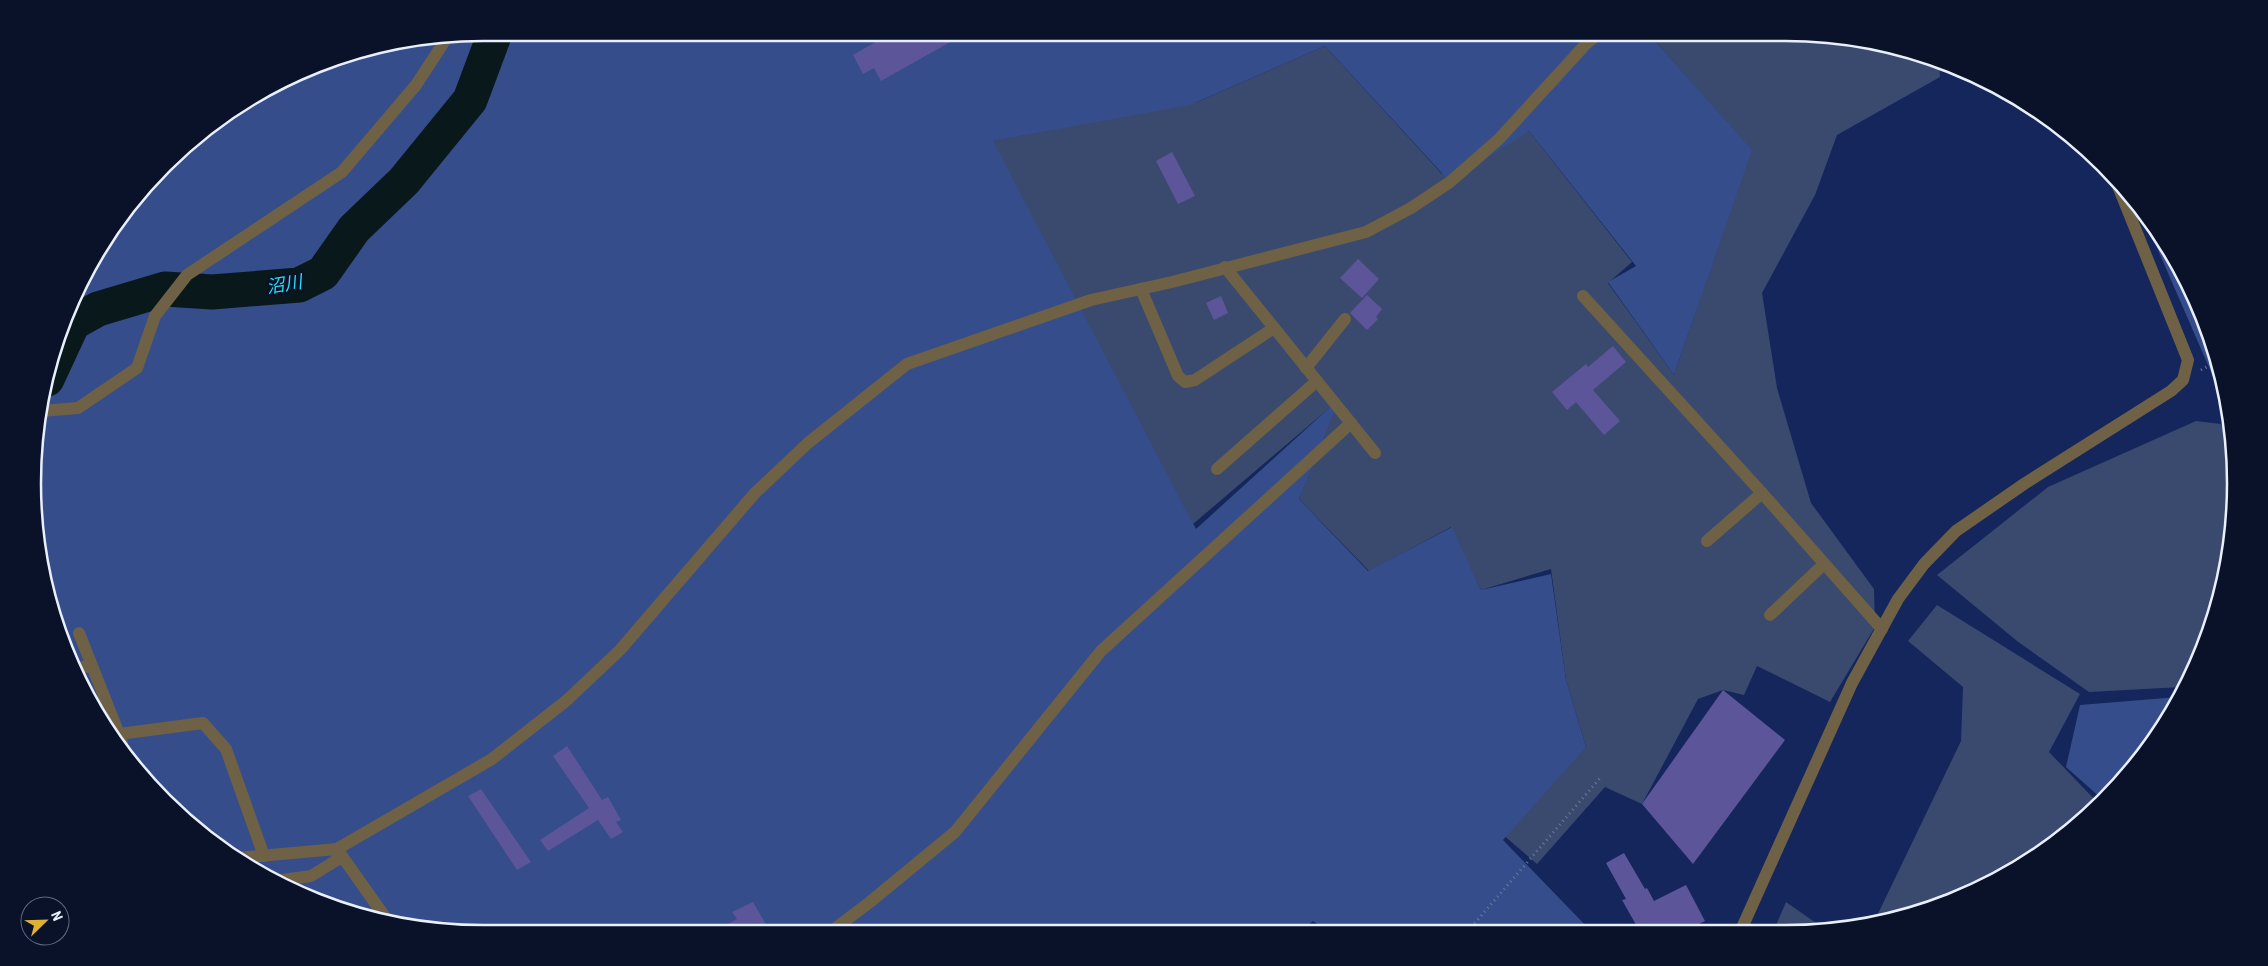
<svg xmlns="http://www.w3.org/2000/svg" width="2268" height="966" font-family="'Roboto Condensed','Noto Sans JP',sans-serif">
  <style>
    .green { fill: #3a4a6e }
    .forest { fill: #354d8b }
    .lines { fill: none; stroke-linecap: round; stroke-linejoin: round }
    .river { stroke: #09181a; stroke-width: 35 }
    .building { fill: #5c559a }
    .path { stroke: #6b799e; stroke-width: 3; stroke-dasharray: 1 4; stroke-linecap: butt }
    .minor { stroke: #6e6146; stroke-width: 12 }
    .labels { text-anchor: middle; dominant-baseline: central; stroke-width: 5; stroke-linejoin: round; paint-order: stroke }
    .water-label { font-size: 18px; font-style: italic; fill: #23e0f3; stroke: #091229 }
    .rim { fill: none; stroke: #e9effd; stroke-width: 2.5 }
  </style>
  <rect width="100%" height="100%" fill="#14265b"/>
  <g class="green">
    <polygon points="1648,33 1785,33 1930,57 1939,61 1940,77 1837,135 1815,195 1762,293 1777,388 1811,503 1874,589 1875,627 1830,702 1757,666 1744,695 1723,690 1698,699 1642,804 1605,787 1537,864 1501,833 1586,747 1566,680 1551,569 1481,590 1451,527 1369,571 1299,499 1333,405 1193,524 992,141 1197,102 1325,46 1442,174 1529,131 1632,262 1608,283 1674,375 1751,150"/>
    <polygon points="2196,421 2221,424 2234,464 2232,542 2211,628 2182,687 2089,692 2017,641 1937,575 2048,487"/>
    <polygon points="1937,605 2080,694 2049,752 2098,803 2082,822 1958,899 1874,922 1961,741 1963,687 1908,641"/>
    <polygon points="1786,902 1826,930 1774,930"/>
  </g>
  <g class="forest">
    <polygon points="483,33 1648,33 1752,150 1674,375 1608,282 1636,266 1529,131 1450,182 1325,46 1190,105 993,141 1196,529 1339,399 1299,499 1368,571 1452,527 1481,590 1551,574 1566,680 1586,747 1503,840 1590,930 1328,931 1313,921 1301,931 483,933 338,909 258,873 186,822 93,708 57,628 36,542 41,395 93,258 186,144 258,93 338,57"/>
    <polygon points="2138,204 2189,284 2220,367 2228,411"/>
    <polygon points="2178,697 2159,734 2102,799 2066,767 2080,705"/>
  </g>
  <g class="lines">
    <polyline class="river" points="47,379 73,323 98,309 165,289 212,292 299,285 323,273 354,229 404,181 470,100 495,33"/>
  </g>
  <g class="building">
    <polygon points="893,32 968,32 881,81 874,68 863,74 853,55"/>
    <polygon points="1172,152 1195,196 1178,204 1156,161"/>
    <polygon points="1358,259 1379,279 1362,298 1340,278"/>
    <polygon points="1367,295 1382,309 1376,317 1378,319 1367,330 1350,313"/>
    <polygon points="1221,296 1228,313 1214,320 1206,303"/>
    <polygon points="1613,346 1626,362 1593,390 1620,421 1604,435 1576,402 1567,410 1552,392 1586,364 1588,367"/>
    <polygon points="1723,690 1785,740 1693,864 1642,804"/>
    <polygon points="567,746 602,800 608,797 621,820 616,822 623,832 611,839 598,820 548,851 540,840 589,808 553,756"/>
    <polygon points="481,789 531,862 517,870 468,796"/>
    <polygon points="1624,853 1645,889 1647,888 1654,901 1686,885 1705,921 1687,930 1639,930 1622,900 1626,899 1606,863"/>
    <polygon points="753,902 771,933 712,933 737,919 732,912"/>
  </g>
  <g class="lines">
    <g class="path">
      <polyline points="2201,370 2218,361"/>
      <polyline points="1468,931 1601,777"/>
    </g>
    <g class="minor">
      <polyline points="1225,267 1375,453"/>
      <polyline points="1141,289 1178,376 1185,382 1195,380 1274,328"/>
      <polyline points="1583,296 1762,493 1882,629"/>
      <polyline points="1306,368 1345,319"/>
      <polyline points="41,411 78,408 137,368 155,316 187,275 342,172 416,85 446,39"/>
      <polyline points="1217,469 1317,381"/>
      <polyline points="1707,541 1762,493"/>
      <polyline points="1770,615 1824,564"/>
      <polyline points="79,633 119,734"/>
      <polyline points="75,668 92,666"/>
      <polyline points="122,743 119,734 203,723 226,749 264,856"/>
      <polyline points="337,849 385,917"/>
      <polyline points="237,858 337,849 492,759 566,701 620,650 755,493 808,443 907,364 1091,300 1172,282 1366,232 1411,208 1450,182 1499,139 1586,44 1599,33"/>
      <polyline points="275,881 311,876 337,860 337,849"/>
      <polyline points="1741,930 1852,683 1898,599 1924,564 1956,531 2024,484 2171,391 2183,380 2188,360 2116,181"/>
      <polyline points="829,933 870,902 955,832 1101,651 1351,423"/>
    </g>
  </g>
  <g class="labels">
    <g class="water-label">
      <text transform="translate(284 284) rotate(-10)">沼川</text>
    </g>
  </g>
  <path d="M0 0H2268V966H0ZM483 41H1785A442 442 0 0 1 2227 483V483A442 442 0 0 1 1785 925H483A442 442 0 0 1 41 483V483A442 442 0 0 1 483 41Z" fill="#091229" fill-rule="evenodd"/>
  <path class="rim" d="M483 41H1785A442 442 0 0 1 2227 483V483A442 442 0 0 1 1785 925H483A442 442 0 0 1 41 483V483A442 442 0 0 1 483 41Z"/>
  <g transform="translate(45 921) rotate(67)"><circle r="24" fill="#091229" stroke="#636a7e"/>
  <path d="M0-4L9 19L0 12L-9 19Z" fill="#e0b034"/>
  <text y="-8" font-size="14" font-weight="bold" text-anchor="middle" fill="#e9effd">N</text>
  </g>
</svg>
